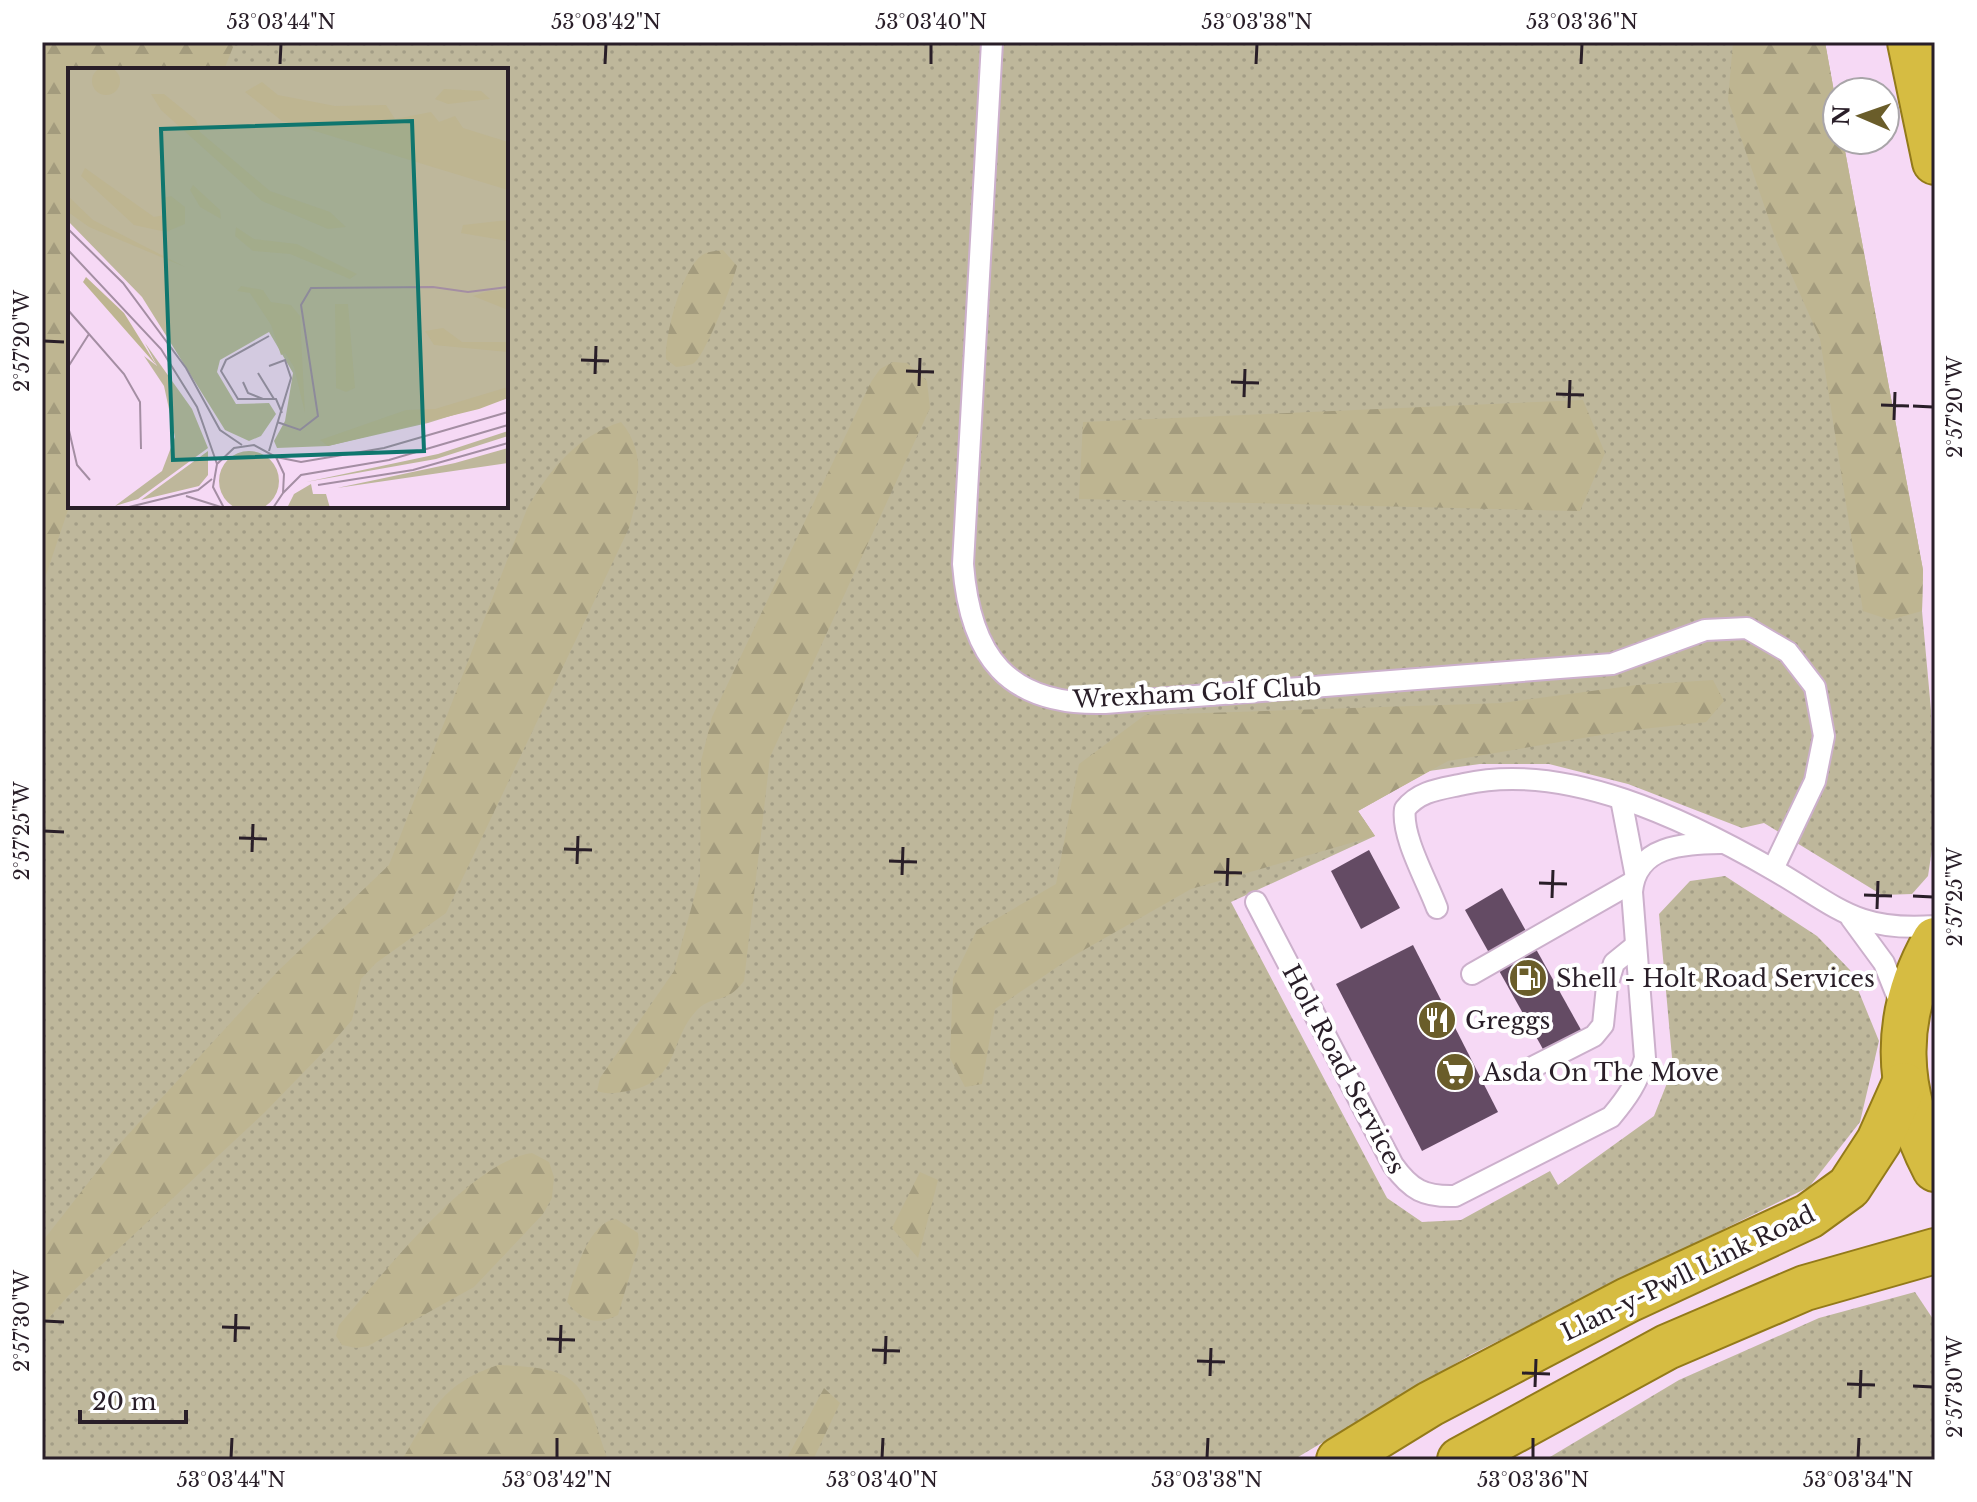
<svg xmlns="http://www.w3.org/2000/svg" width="1977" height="1502" font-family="'Libre Baskerville',serif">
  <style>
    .grass { fill: url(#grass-dots); fill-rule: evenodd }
    .forest { fill: url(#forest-firs) }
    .building { fill: #644b64 }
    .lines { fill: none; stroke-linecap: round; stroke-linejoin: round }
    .service-casing { stroke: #ccb0cc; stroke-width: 24 }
    .trunk-casing { stroke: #937a1a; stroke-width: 48 }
    .service { stroke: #fff; stroke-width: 20 }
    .trunk { stroke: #d6bc42; stroke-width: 44 }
    .ticks { fill: none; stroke: #291e28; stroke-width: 3 }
    .labels { text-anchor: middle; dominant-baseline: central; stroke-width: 8; stroke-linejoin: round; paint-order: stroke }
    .street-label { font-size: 24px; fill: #291e28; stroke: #fff }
    .poi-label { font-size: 24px; fill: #291e28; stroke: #fff; text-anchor: start }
    .inset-road { fill: none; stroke: #a48ea3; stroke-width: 2 }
    .view { fill: #0f766e; fill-opacity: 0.15; stroke: #0f766e; stroke-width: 4 }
    .inset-edge { fill: none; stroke: #291e28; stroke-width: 4 }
    .neatline { fill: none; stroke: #291e28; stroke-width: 3 }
    .ticks-label { font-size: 20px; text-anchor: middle; fill: #291e28 }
  </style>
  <defs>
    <pattern id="grass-dots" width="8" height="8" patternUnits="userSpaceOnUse" patternTransform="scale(2)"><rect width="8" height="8" fill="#beb79b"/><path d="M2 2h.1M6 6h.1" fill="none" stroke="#a39d86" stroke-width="1.8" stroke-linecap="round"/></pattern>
    <pattern id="forest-firs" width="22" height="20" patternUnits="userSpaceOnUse" patternTransform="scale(2)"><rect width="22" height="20" fill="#beb591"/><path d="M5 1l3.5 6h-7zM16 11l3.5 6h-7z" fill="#a39b7d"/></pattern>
  </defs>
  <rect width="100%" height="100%" fill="#f6d9f5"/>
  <g class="grass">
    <path d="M 42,42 L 1825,42 L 1837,108 L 1837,140 L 1843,140 L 1923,570 L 1922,611 L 1931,710 L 1934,836 L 1928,876 L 1912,894 L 1882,895 L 1764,823 L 1742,828 L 1628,784 L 1549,764 L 1480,764 L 1429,771 L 1358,811 L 1375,836 L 1231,902 L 1387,1198 L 1422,1222 L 1461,1220 L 1550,1171 L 1558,1185 L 1654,1116 L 1673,1068 L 1659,914 L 1690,881 L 1725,876 L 1817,936 L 1850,970 L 1879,1041 L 1860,1122 L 1809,1187 L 1470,1355 L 1293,1460 L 42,1460 ZM 70,70 L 506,70 L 506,506 L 70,506 Z"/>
    <polygon points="1915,1292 1935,1322 1935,1460 1545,1460 1679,1380 1819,1318"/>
  </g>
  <g class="forest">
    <polygon points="42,42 235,42 224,70 70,70 70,504 42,587"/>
    <polygon points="1733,42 1825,42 1837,108 1837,140 1843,140 1923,570 1922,611 1890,620 1863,611 1820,339 1776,240 1728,100"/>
    <path d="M 723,250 L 737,266 C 733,282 706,355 694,363 C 690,366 681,366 676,367 L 666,359 C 665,335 682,266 704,254 C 709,251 718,251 723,250 Z"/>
    <path d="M 893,362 L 907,363 L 927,381 L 930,408 L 770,757 L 744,981 C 726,1005 714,994 698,1009 C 668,1039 681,1081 628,1091 C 616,1093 609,1095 597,1091 L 600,1078 L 674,971 L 700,876 L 701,761 L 712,717 L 871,382 L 880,369 Z"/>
    <polygon points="1583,400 1605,453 1580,511 1079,499 1083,422"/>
    <path d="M 621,422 C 647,452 639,493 629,528 L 446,913 L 376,963 L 361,979 L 352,1020 L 333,1042 L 265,1112 L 68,1296 L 42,1326 L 42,1242 L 113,1151 L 278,971 L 389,865 L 527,509 C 549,470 577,436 621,422 Z"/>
    <polygon points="1713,680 1724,701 1706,722 1625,731 1448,761 1358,811 1375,836 1191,889 1075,955 995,1009 982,1084 965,1087 950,1058 953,979 977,930 1056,884 1079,764 1145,715 1502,703 1637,685"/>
    <path d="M 532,1153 L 549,1162 L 554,1177 L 552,1198 L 543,1214 L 474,1287 L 368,1346 L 356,1348 L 342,1345 L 336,1336 L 339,1325 C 382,1276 468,1162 532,1153 Z"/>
    <polygon points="920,1172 938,1180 918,1258 892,1228"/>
    <path d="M 616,1219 L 638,1233 L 639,1244 L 618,1315 C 596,1326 582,1321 567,1302 C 573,1277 588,1222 616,1219 Z"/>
    <path d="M 498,1365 C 586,1368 581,1382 608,1460 L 402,1460 C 430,1412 443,1383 498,1365 Z"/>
    <polygon points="824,1388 840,1403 813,1460 786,1460"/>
  </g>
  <g class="building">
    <polygon points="1369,850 1400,908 1361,929 1331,871"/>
    <polygon points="1502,888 1590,1046 1553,1067 1465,910"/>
    <polygon points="1413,945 1498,1112 1422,1151 1336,984"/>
  </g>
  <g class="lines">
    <g class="service-casing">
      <g id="service">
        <path d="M 992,42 L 963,564 C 970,656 1007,706 1105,703 L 1612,664 L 1705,630 L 1747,628 L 1788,652 L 1815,687 L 1824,736 L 1815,781 L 1773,869"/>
        <polyline points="1621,799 1635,872"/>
        <path d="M 1256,902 L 1393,1165 C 1411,1190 1424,1197 1455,1196 L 1611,1117 C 1627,1098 1638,1082 1645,1058 L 1632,892 C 1636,845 1683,844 1721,843"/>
        <path d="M 1437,908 C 1427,881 1401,836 1405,809 C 1420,790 1442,789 1464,784 C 1566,761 1687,820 1774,870 C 1838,907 1856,932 1935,926"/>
        <polyline points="1851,918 1884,963 1902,1008"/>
        <polyline points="1472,974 1633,882"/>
        <polyline points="1527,1070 1594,1036 1603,1025 1607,986 1614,963 1635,946"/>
      </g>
    </g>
    <g class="trunk-casing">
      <g id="trunk">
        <polyline points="1910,42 1935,162"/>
        <path d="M 1935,940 C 1891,1017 1895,1092 1935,1169"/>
        <polyline points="1339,1460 1430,1404 1628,1300 1809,1216 1849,1187 1879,1141 1904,1085"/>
        <polyline points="1460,1460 1667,1347 1805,1288 1935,1251"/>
      </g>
    </g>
    <use href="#service" class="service"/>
    <use href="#trunk" class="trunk"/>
  </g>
  <path class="ticks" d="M 280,64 L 281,44M 605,64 L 606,44M 931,64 L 931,44M 1256,64 L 1257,44M 1581,64 L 1582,44M 44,341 L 64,342M 581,360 L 609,361M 906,371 L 934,372M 595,374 L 596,346M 1231,382 L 1259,383M 919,386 L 920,358M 1556,394 L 1584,395M 1244,397 L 1245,369M 1881,405 L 1909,406M 1913,406 L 1933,407M 1569,408 L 1570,380M 1894,420 L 1895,392M 44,831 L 64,832M 239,838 L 267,839M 564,849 L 592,850M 252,852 L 253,824M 889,861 L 917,862M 577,864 L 578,836M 1214,872 L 1242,873M 902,875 L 903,847M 1539,883 L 1567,884M 1227,886 L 1228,858M 1864,895 L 1892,896M 1913,896 L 1933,897M 1552,898 L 1553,870M 1877,909 L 1878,881M 44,1321 L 64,1322M 222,1327 L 250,1328M 547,1339 L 575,1340M 235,1342 L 236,1314M 872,1350 L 900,1351M 560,1353 L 561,1325M 1197,1361 L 1225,1362M 885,1364 L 886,1336M 1522,1373 L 1550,1374M 1210,1376 L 1211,1348M 1847,1384 L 1875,1385M 1913,1386 L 1933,1387M 1535,1387 L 1536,1359M 1860,1398 L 1861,1370M 231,1458 L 232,1438M 557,1458 L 557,1438M 882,1458 L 883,1438M 1207,1458 L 1208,1438M 1533,1458 L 1533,1438M 1858,1458 L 1859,1438"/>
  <defs>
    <g id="fuel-disc" transform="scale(2)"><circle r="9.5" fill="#6a5d2a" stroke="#fff"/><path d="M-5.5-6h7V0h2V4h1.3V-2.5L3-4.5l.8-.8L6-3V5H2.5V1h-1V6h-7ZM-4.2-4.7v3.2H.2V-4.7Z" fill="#fff"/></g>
    <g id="restaurant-disc" transform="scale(2)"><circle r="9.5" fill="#6a5d2a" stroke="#fff"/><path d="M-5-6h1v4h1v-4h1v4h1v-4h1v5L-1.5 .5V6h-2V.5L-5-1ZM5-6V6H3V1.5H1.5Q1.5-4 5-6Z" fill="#fff"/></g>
    <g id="supermarket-disc" transform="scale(2)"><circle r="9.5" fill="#6a5d2a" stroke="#fff"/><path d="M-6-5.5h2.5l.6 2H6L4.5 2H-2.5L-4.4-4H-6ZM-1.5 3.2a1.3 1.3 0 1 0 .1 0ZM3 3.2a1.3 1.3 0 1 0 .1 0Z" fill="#fff"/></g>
  </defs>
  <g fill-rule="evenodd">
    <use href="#fuel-disc" x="1528" y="978"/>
    <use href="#restaurant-disc" x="1437" y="1020"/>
    <use href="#supermarket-disc" x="1455" y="1072"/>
  </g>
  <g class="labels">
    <g class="street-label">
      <text transform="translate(1197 693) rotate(-3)">Wrexham Golf Club</text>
      <text transform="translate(1344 1069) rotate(62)">Holt Road Services</text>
      <text transform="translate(1688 1273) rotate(-26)">Llan-y-Pwll Link Road</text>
    </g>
    <g class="poi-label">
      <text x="1556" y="978">Shell - Holt Road Services</text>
      <text x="1465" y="1020">Greggs</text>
      <text x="1483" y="1072">Asda On The Move</text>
    </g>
  </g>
  <g transform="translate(68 68)">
    <rect width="440" height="440" fill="#f6d9f5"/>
    <path d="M 0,0 L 440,0 L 440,330 L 360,355 L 260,378 L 209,380 L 206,373 L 217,353 L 225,305 L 201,264 L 152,292 L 149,304 L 168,336 L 201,335 L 208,346 L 193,368 L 181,373 L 157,362 L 74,229 L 0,153 ZM 77,275 L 124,341 L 140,380 L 70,431 L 47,438 L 94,403 L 107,369 L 96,318 L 76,288 L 89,298 ZM 440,363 L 440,368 L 368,391 L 238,414 L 370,386 ZM 440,380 L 440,395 L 269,420 L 387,395 ZM151 413a30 30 0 1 1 60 0a30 30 0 1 1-60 0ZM 140,383 L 140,407 L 131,418 L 73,432 ZM 243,416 L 245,426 L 258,426 L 262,440 L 219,440 L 226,426 Z" fill="#beb79b"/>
    <path d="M24 13a14 14 0 1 1 28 0a14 14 0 1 1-28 0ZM 194,14 L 210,27 L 267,38 L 318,37 L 327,51 L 363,44 L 371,54 L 387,48 L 395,60 L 440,74 L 440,122 L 214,53 L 177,24 ZM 376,21 L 413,23 L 422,31 L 380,36 L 367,31 ZM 83,26 L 96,26 L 128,52 L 132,64 L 202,123 L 262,144 L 278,159 L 260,161 L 194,133 L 93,42 ZM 17,100 L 86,149 L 97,147 L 96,130 L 103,128 L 117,139 L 117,156 L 98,164 L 66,157 L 13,108 ZM 125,117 L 152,142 L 153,151 L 132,139 L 122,122 ZM 0,128 L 25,152 L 117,199 L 21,159 L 0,144 ZM 440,152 L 440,173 L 393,165 L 395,157 ZM 168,159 L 186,171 L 229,176 L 289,206 L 282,211 L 222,186 L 185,183 L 167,168 ZM 18,209 L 56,245 L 89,298 L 15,214 ZM 173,218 L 195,222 L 203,234 L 223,237 L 232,248 L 237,345 L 226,299 L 217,285 L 213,287 L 203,257 L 182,225 L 169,223 ZM 440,222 L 440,242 L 405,228 L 420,223 ZM 267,236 L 280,236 L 287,320 L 278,324 L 268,320 ZM 375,260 L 394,274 L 440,274 L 440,284 L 366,277 L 357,263 ZM 440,319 L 440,330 L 411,341 L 260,378 L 252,372 L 338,342 L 367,341 Z" fill="#beb591"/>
    <path class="inset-road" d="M 0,161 L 55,215 L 118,300 L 152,362 L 174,377M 0,182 L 93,281 L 129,339 L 149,396M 0,242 L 56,306 L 72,334 L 73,381M 201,268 L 158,292 L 153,303 L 170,331 L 208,331 L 214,345M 201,298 L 217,292 L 223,310 L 201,383M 0,299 L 21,266M 190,305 L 206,331M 175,314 L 180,325 L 195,331M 209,354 L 232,362 L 250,348 L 233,237 L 243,220 L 365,219 L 400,224 L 440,219M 0,358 L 9,397 L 22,412M 208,389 L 233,394 L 316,380 L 440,344M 250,417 L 345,402 L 440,375M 215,425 L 233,407 L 321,392 L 440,357M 118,428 L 156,440M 57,440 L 130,422 L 144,411M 156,440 L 145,419 L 149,396 L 166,380 L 186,377 L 208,389 L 216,406 L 215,425 L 205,440"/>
    <path class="view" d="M 344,53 L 356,383 L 105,392 L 93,61 Z"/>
    <rect width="440" height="440" class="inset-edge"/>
  </g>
  <rect width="1977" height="1502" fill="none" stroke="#ffffff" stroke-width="88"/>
  <g transform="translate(1861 116) rotate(272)"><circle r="38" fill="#ffffff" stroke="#a9a5a9" stroke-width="2"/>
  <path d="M0-6L14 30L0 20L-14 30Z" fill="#6a5d2a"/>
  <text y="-12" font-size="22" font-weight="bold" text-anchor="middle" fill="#291e28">N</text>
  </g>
  <path d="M80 1410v12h106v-12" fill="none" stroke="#291e28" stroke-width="4"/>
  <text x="92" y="1410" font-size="24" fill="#291e28" stroke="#ffffff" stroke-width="6" paint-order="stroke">20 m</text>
  <rect x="44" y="44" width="1889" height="1414" class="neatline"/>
  <g class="ticks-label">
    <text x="281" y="29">53°03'44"N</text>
    <text x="606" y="29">53°03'42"N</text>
    <text x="931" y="29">53°03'40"N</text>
    <text x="1257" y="29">53°03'38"N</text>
    <text x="1582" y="29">53°03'36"N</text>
    <text transform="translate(22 341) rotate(-90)" y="7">2°57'20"W</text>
    <text transform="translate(1955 407) rotate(-90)" y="7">2°57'20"W</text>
    <text transform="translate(22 831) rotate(-90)" y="7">2°57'25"W</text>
    <text transform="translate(1955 897) rotate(-90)" y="7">2°57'25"W</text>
    <text transform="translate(22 1321) rotate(-90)" y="7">2°57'30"W</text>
    <text transform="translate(1955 1387) rotate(-90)" y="7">2°57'30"W</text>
    <text x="231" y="1487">53°03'44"N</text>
    <text x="557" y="1487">53°03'42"N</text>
    <text x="882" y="1487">53°03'40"N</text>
    <text x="1207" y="1487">53°03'38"N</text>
    <text x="1533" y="1487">53°03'36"N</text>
    <text x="1858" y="1487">53°03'34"N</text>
  </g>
</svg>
